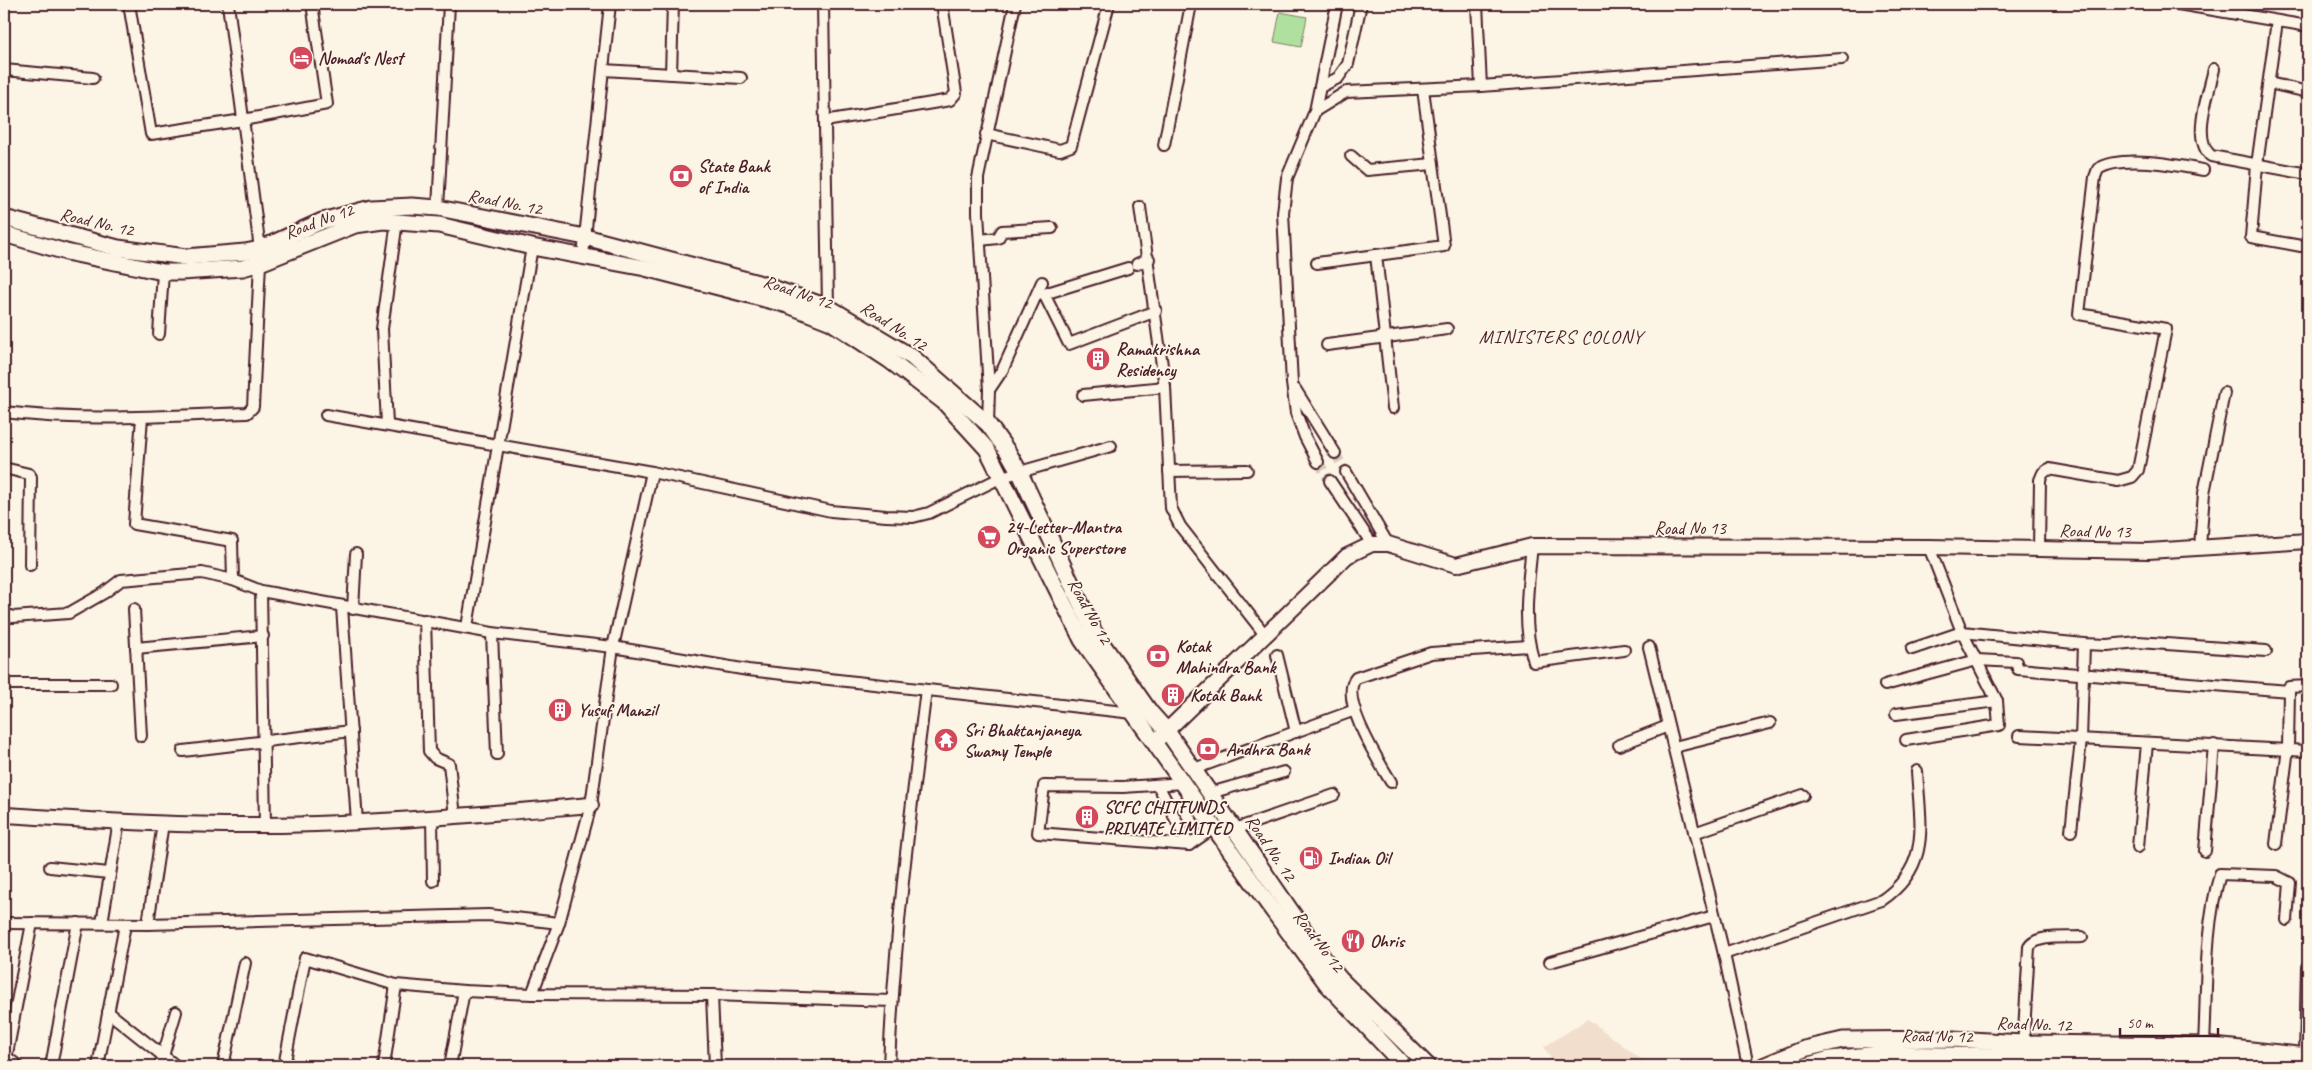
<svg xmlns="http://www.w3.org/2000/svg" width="2312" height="1070" font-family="Caveat,sans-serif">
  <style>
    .built { fill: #f2decc }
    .green { fill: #afe0a0; stroke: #7c8066 }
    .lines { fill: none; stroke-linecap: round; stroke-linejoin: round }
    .minor-tunnel { stroke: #d8cac0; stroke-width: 10; stroke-dasharray: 10 5; stroke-linecap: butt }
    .minor-casing { stroke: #4a1f2b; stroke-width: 14 }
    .tertiary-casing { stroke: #4a1f2b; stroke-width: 18 }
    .secondary-casing { stroke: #4a1f2b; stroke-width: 19 }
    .minor { stroke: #fcf5e5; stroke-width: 10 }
    .tertiary { stroke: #fcf5e5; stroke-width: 14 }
    .secondary { stroke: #fcf5e5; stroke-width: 15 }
    .labels { text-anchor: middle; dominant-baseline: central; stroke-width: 4; stroke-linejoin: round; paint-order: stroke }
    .poi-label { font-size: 18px; font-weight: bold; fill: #4a1f2b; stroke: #fcf5e5; text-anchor: start }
    .street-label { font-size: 18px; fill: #4a1f2b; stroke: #fcf5e5 }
    .neighbourhood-label { font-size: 19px; letter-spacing: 1px; fill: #4a1f2b; stroke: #fcf5e5 }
  </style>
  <rect width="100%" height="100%" fill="#fcf5e5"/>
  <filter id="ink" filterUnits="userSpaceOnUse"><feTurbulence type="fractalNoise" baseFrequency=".02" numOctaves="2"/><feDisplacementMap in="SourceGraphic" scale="10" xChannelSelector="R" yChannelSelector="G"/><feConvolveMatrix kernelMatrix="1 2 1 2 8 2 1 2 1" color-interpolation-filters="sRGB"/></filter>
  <g filter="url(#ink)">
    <polygon class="built" points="1588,1019 1650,1066 1555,1066 1544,1047"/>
    <polygon class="green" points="1280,12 1307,17 1301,47 1274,42"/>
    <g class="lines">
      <g class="minor-tunnel">
        <polyline points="1335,453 1346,472"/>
        <polyline points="1318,462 1330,481"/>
      </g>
      <g class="minor-casing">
        <g id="minor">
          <polyline points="129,4 151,134 243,120 327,104 312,4"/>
          <polyline points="228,4 260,249"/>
          <polyline points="823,4 828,307"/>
          <polyline points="1477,4 1481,86"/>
          <polyline points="2178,4 2308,26"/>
          <polyline points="2277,21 2257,165 2251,237 2301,246"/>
          <path d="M 2214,69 C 2209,93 2191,138 2211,156 L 2308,174"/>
          <polyline points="4,70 93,78"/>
          <polyline points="603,70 741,78"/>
          <polyline points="671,74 673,4"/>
          <polyline points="2269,83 2308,92"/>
          <polyline points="1320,87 1338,78 1348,64 1361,4"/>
          <polyline points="1315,111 1346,92 1481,86 1842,59"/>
          <polyline points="825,121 950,100 956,93 942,4"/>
          <polyline points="986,134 1060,150 1071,146 1109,4"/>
          <polyline points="1164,145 1191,4"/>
          <polyline points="1351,156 1367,170 1433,164"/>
          <polyline points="1140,207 1165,387 1171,508 1180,526 1266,636"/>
          <polyline points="438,208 449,4"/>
          <polyline points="980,240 998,238 1002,231 1052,228"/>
          <polyline points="1376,255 1393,408"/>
          <polyline points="583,256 610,4"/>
          <polyline points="1317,263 1444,246 1423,89"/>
          <polyline points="1137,264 1149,259"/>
          <polyline points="1128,268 1044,294 1069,344 1156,311"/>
          <polyline points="159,334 163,272"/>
          <polyline points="1327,345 1447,329"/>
          <polyline points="1295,389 1335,453"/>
          <polyline points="989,390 1003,369 1042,282"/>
          <polyline points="1083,395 1165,387"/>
          <path d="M 4,412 C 84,422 166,416 247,413 L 253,407 L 260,263"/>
          <polyline points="326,415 652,472 831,511 886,516 913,517 929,513 1002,477 1111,446"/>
          <polyline points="142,417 134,524 232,541 233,580"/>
          <polyline points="387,424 382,329 397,221"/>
          <polyline points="988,424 989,390 978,213 978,178 1015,4"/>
          <polyline points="1318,462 1305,437 1296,413 1292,383 1283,213 1287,178 1315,111 1337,4"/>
          <polyline points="4,468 29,474 31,477 30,565"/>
          <polyline points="1169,471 1247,470"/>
          <polyline points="1346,472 1388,544"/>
          <polyline points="1330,481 1372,544"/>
          <path d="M 1532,546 C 1528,584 1522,626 1534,662 L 1624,650"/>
          <polyline points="2200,547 2204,493 2224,393"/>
          <path d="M 2039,549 L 2040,480 L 2043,473 L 2049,469 L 2118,481 L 2132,477 L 2138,470 L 2166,329 L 2079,314 L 2095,177 L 2098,169 C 2121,154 2177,165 2203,170"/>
          <polyline points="261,591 265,825"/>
          <polyline points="342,607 357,822"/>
          <polyline points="134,609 141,736"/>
          <polyline points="353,609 356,554"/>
          <polyline points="4,614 13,617 69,613 104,593 121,580 202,573 233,580 261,591 492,633 613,647 748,670 1133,713"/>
          <polyline points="425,620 429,751 435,758 449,764 455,816"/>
          <polyline points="467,627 532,247"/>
          <polyline points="492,633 497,754"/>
          <polyline points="1649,647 1724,954 1748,1066"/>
          <polyline points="136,648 263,636"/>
          <polyline points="1912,649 1962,632 2084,644 2107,645 2138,642 2266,651"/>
          <polyline points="1277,655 1296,732"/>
          <polyline points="4,684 111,684"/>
          <polyline points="1885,685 1977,660 2016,662 2018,669 2289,691 2289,687 2308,686"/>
          <polyline points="1896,714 1997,701"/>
          <polyline points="2019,736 2308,751"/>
          <polyline points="1906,740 1999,725 1997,701 1962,632 1929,547"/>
          <polyline points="1619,745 1668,726"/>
          <polyline points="1674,747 1770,723"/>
          <polyline points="183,751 351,731"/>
          <polyline points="1194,769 1355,710"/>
          <path d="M 1391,782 C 1379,762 1338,698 1356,678 L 1431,653 L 1528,646"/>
          <polyline points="1184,783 1123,787 1044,786 1038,833 1189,845 1215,827"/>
          <polyline points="1158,785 1189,845"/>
          <polyline points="1210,793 1284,772"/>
          <polyline points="432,818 433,881"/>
          <polyline points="1235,829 1334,795"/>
          <polyline points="2071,831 2081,740 2084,644"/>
          <polyline points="1694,833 1803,795"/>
          <polyline points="2276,844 2288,748 2289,691"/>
          <polyline points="2138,847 2147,743"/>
          <polyline points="2205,851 2214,745"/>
          <polyline points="50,867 109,873"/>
          <polyline points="4,923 148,924 488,915 559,923"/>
          <polyline points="102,923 119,821"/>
          <polyline points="148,924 163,823"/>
          <path d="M 1724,954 L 1882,900 C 1932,865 1920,824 1917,771"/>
          <polyline points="1550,962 1714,916"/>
          <polyline points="532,994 559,923 591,805 613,647 652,472"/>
          <polyline points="712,995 715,1066"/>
          <polyline points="108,1012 176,1066"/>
          <path d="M 2204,1045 C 2207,989 2204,929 2220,874 L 2276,876 L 2290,883 L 2287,920"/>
          <path d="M 2023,1048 L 2029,947 C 2037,934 2067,938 2082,937"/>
          <polyline points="2305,1056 2307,967"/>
          <polyline points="6,1059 32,923"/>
          <polyline points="51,1066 78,923"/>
          <polyline points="98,1066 125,925"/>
          <polyline points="160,1066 176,1012"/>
          <polyline points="223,1066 245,963"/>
          <polyline points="284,1066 305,958 396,985 464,991 532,994 712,995 892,1001"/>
          <polyline points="384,1066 396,985"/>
          <polyline points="450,1066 464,991"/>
          <path d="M 889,1066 C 894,940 910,815 926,690"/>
        </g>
      </g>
      <g class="tertiary-casing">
        <g id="tertiary">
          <polyline points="1155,742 1347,556 1372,544 1388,544 1456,565 1532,546 1929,547 2148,551 2308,541"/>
          <path d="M 4,815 C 91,820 178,826 265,825 C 374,824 482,814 591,805"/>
          <polyline points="4,1058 15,1066"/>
        </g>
      </g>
      <g class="secondary-casing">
        <g id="secondary">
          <polyline points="4,218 118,248 186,257 245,252 260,249 322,221 371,208 412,206 438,208 585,237 758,283 828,307 912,357 988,424 1008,452 1020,473 1094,632 1150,712 1167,731 1326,962 1340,979 1428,1066"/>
          <polyline points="4,234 66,252 163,272 181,272 243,268 260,263 355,225 383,221 439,225 532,247 645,268 788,305 831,322 889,360 944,402 987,449 1082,640 1268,904 1327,984 1404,1066"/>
          <polyline points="1763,1066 1804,1049 1843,1040 1953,1039 2023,1043 2204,1045 2308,1056"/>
          <polyline points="1805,1066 1830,1059 1879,1054 2210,1059 2279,1066"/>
        </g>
      </g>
      <use href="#minor" class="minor"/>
      <use href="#tertiary" class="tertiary"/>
      <use href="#secondary" class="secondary"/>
    </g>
  </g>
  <defs>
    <g id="hotel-disc" transform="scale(1.25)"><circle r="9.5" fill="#d1495b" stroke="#fcf5e5"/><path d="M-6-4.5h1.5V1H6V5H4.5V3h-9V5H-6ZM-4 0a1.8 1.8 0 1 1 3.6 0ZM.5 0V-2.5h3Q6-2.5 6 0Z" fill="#fff"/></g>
    <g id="bank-disc" transform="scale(1.25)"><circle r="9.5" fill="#d1495b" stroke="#fcf5e5"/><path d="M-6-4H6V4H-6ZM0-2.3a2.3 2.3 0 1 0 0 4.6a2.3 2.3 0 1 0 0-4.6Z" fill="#fff"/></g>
    <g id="building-disc" transform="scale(1.25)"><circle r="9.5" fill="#d1495b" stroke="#fcf5e5"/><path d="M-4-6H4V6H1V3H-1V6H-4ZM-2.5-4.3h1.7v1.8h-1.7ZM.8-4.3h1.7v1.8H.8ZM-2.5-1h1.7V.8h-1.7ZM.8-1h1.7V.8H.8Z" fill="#fff"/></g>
    <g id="supermarket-disc" transform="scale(1.25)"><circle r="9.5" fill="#d1495b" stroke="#fcf5e5"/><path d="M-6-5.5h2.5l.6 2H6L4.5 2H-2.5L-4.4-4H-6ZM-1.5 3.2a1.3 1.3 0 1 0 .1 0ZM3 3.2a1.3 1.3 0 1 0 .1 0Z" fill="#fff"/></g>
    <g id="temple-disc" transform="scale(1.25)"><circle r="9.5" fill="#d1495b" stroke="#fcf5e5"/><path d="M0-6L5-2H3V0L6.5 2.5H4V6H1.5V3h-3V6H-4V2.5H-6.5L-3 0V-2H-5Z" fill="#fff"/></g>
    <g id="fuel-disc" transform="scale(1.25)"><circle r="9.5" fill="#d1495b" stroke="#fcf5e5"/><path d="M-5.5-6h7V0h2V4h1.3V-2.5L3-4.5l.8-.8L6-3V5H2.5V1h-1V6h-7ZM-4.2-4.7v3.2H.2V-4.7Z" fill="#fff"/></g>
    <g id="restaurant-disc" transform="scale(1.25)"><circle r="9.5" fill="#d1495b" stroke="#fcf5e5"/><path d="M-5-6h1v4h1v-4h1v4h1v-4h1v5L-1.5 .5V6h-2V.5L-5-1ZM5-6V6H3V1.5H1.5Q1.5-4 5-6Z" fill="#fff"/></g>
  </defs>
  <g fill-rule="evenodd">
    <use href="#hotel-disc" x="301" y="58"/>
    <use href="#bank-disc" x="681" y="176"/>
    <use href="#building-disc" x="1098" y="359"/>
    <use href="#supermarket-disc" x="989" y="537"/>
    <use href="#bank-disc" x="1158" y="656"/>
    <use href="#building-disc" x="1173" y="695"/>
    <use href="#building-disc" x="560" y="710"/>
    <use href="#temple-disc" x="946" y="740"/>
    <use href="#bank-disc" x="1208" y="749"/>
    <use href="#building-disc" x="1087" y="817"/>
    <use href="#fuel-disc" x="1311" y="858"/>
    <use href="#restaurant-disc" x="1353" y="941"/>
  </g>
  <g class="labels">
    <g class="poi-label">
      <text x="318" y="58">Nomad's Nest</text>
      <text x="698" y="166">State Bank<tspan x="698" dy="21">of India</tspan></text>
      <text x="1116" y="349">Ramakrishna<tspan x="1116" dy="21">Residency</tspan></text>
      <text x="1006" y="527">24-Letter-Mantra<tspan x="1006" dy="21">Organic Superstore</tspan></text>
      <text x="1176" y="646">Kotak<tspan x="1176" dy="21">Mahindra Bank</tspan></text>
      <text x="1190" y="695">Kotak Bank</text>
      <text x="578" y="710">Yusuf Manzil</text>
      <text x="964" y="730">Sri Bhaktanjaneya<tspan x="964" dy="21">Swamy Temple</tspan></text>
      <text x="1226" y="749">Andhra Bank</text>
      <text x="1104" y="807">SCFC CHITFUNDS<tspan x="1104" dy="21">PRIVATE LIMITED</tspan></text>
      <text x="1328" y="858">Indian Oil</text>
      <text x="1370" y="941">Ohris</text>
    </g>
    <g class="street-label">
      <text transform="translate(505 202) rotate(11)">Road No. 12</text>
      <text transform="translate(319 221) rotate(-20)">Road No 12</text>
      <text transform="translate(97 222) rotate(13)">Road No. 12</text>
      <text transform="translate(798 292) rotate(19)">Road No 12</text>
      <text transform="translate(894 326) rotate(33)">Road No. 12</text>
      <text x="1690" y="528">Road No 13</text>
      <text transform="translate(2095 531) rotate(1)">Road No 13</text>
      <text transform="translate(1090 611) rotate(61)">Road No 12</text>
      <text transform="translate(1271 848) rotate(56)">Road No. 12</text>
      <text transform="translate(1319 941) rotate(53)">Road No 12</text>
      <text transform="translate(2034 1024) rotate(2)">Road No. 12</text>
      <text transform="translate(1937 1036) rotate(1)">Road No 12</text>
    </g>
    <g class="neighbourhood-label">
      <text x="1561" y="337">MINISTERS COLONY</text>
    </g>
  </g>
  <rect width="2312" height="1070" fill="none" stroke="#fcf5e5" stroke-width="20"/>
  <rect x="10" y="10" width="2292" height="1050" fill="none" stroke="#4a1f2b" stroke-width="2" filter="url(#ink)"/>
  <path d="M2120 1028v8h98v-8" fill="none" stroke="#4a1f2b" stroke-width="2.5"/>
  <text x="2127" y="1028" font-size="15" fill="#4a1f2b" stroke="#fcf5e5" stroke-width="4" paint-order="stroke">50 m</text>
</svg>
